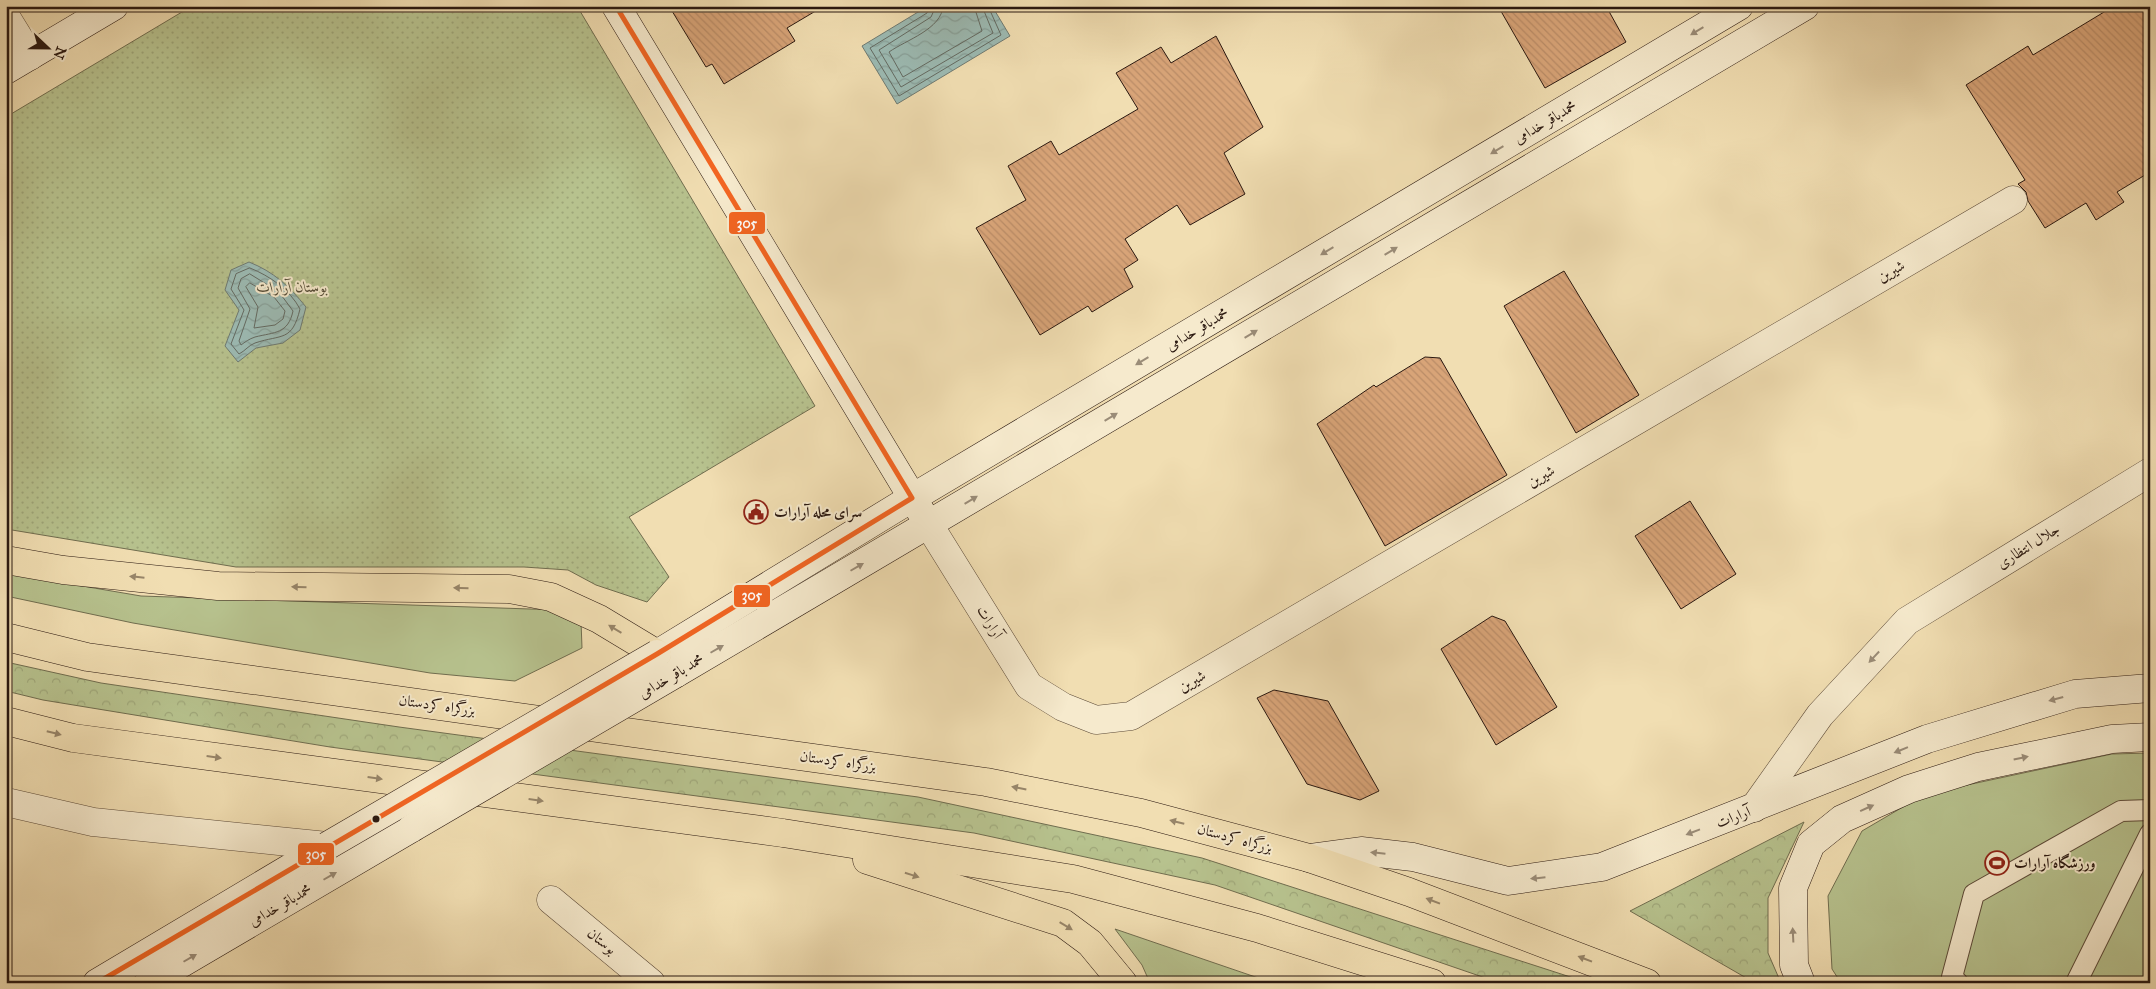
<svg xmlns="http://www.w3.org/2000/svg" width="2156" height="989" font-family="'IM FELL Great Primer',Amiri,serif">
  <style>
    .grass { fill: #b7c28e; stroke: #706d4f }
    .forest { fill: url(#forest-crowns); stroke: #706d4f }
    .park { fill: url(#park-dots); stroke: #706d4f }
    .water { fill: url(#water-waves); stroke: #6e7a72 }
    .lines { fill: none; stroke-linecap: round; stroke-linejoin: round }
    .shore { stroke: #636a62; stroke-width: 1 }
    .building { fill: url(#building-back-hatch); stroke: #2a1810 }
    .service-casing { stroke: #5c4a38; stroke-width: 22 }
    .minor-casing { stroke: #5c4a38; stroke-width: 29 }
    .tertiary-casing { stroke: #5c4a38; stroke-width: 29 }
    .secondary-casing { stroke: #2a1810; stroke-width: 29 }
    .trunk-casing { stroke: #2a1810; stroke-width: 29 }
    .service { stroke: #f6eacd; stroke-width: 20 }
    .minor { stroke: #f6eacd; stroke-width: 28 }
    .tertiary { stroke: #f6eacd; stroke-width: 28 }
    .secondary { stroke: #f6eacd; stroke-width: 28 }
    .trunk { stroke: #f1deb2; stroke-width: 28 }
    .secondary-bridge-casing { stroke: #2a1810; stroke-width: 29; stroke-linecap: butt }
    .secondary-bridge { stroke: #f6eacd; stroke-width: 28 }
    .bus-1-casing { stroke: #f6eacd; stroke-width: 9 }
    .bus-1 { stroke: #f26522; stroke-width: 5 }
    .oneway { fill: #9a8c78 }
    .oneway2 { fill: #978569 }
    .bus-dot { fill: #2a1810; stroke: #f6eacd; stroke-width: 2 }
    .labels { text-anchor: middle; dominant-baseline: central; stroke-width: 4; stroke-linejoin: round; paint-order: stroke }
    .street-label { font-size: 15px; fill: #2a1810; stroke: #f6eacd }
    .park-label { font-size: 15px; font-style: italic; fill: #544b36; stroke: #f6eacd }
    .poi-label { font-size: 15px; font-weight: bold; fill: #2a1810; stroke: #f6eacd; text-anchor: start }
    .line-badge { stroke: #f6eacd; stroke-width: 2 }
    .badge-label { font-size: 14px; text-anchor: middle; font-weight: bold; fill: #fff }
  </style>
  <defs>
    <pattern id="forest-crowns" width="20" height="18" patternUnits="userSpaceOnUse" patternTransform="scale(1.25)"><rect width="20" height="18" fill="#b7c28e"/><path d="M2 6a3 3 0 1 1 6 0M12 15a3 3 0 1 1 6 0" fill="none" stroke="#9ea679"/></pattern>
    <pattern id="park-dots" width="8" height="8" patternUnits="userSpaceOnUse" patternTransform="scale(1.25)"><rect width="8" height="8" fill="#b7c28e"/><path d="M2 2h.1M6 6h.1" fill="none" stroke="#9ea679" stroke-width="1.8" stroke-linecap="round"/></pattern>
    <pattern id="water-waves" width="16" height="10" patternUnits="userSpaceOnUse" patternTransform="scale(1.25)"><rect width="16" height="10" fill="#9cbbb4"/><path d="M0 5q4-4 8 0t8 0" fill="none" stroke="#87a09a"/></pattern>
    <pattern id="building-back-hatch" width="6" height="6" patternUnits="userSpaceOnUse" patternTransform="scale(1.25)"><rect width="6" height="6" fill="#d8a478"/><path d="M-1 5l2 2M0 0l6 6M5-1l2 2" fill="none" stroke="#ba8c67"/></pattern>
  </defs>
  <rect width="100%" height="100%" fill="#f1deb2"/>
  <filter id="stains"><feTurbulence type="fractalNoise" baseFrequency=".004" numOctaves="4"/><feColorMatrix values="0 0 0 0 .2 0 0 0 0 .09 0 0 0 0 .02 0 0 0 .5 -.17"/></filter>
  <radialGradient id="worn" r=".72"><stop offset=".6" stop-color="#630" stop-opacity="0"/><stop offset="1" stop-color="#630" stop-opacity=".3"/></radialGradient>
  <g class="grass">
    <polygon points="6,573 141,596 560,610 581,621 582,648 515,681 430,673 133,623 6,596"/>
    <polygon points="2150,753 2150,983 1841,983 1832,969 1828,896 1862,831 1925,794 2112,754"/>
    <polygon points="1115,929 1273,983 1150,983 1142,965"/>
  </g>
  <g class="forest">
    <polygon points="6,662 101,683 399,727 918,797 1202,858 1589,983 1500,983 1215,885 974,833 330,747 43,700 6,691"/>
    <polygon points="1804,822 1768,898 1768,953 1781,983 1755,983 1630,911"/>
  </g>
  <polygon class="park" points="192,6 577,6 815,406 629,517 669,577 647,602 596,585 568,570 524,567 236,567 6,529 6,117"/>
  <g class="water">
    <polygon points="928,6 992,6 1010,36 897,104 862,46"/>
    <path d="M 249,262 C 274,272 289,286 306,307 L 300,330 L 283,343 L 256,348 L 238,362 L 225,346 L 239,310 L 225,290 L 231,270 Z"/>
  </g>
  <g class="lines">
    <g class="shore">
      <polyline points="930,6 927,13 870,48 899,96 1001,35 988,6"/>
      <polyline points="936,6 931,17 879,50 901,87 993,33 982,6"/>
      <path d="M 943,6 C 942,29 906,40 889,52 L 903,77 L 982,31 L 974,6"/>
      <path d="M 250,268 C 270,276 290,290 300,309 C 292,342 282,334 255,343 C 249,345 245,351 239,354 L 231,344 L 244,310 L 231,289 L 236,274 Z"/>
      <path d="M 250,274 L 279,292 L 293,311 C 288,334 275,332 255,337 C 249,339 245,342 241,345 L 239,341 L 250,309 L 238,288 L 241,279 Z"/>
      <polygon points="250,283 274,297 285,311 283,319 275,325 254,328 258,307 246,287"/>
    </g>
  </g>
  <g class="building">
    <polygon points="669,6 824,6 787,28 795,41 724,84 712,64 706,67"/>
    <polygon points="1498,6 1606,6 1626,42 1545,88"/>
    <polygon points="2114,6 2150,6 2150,172 2117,192 2124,202 2096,220 2086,203 2045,228 2028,201 2026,192 2018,184 2025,180 1966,85 2028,46 2033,55"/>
    <polygon points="1216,36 1263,127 1224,153 1245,194 1190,225 1177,205 1125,239 1138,260 1124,269 1133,287 1092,312 1088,306 1040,335 976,228 1026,200 1008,166 1051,141 1059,155 1138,109 1116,73 1161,47 1171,63"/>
    <polygon points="1564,271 1639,395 1576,433 1504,306"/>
    <polygon points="1425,357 1440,358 1507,475 1385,546 1317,424 1374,385 1376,387"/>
    <polygon points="1690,501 1736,574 1681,609 1635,536"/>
    <polygon points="1492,616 1505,621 1557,707 1496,745 1441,649"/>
    <polygon points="1274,690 1328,701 1379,791 1360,800 1307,784 1257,698"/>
  </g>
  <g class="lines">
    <g class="service-casing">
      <g id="service">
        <polyline points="1958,983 1952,977 1974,894 2121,811 2150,810"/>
        <polyline points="2076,983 2150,834"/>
      </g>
    </g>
    <g class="minor-casing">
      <g id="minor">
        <polyline points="6,17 30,56"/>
        <polyline points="929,525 1029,686 1063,707 1096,720 1131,716 2013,200"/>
        <polyline points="6,802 93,822 327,846"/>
        <polyline points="551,900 651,983"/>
      </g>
    </g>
    <g class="tertiary-casing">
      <polyline id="tertiary" points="1754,808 1820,715 1907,621 2150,472"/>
    </g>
    <g class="secondary-casing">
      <g id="secondary">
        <polyline points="616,6 921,512"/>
        <polyline points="6,70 114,6"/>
        <polyline points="657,654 912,498 1739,6"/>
        <polyline points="675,674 1805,6"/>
        <polyline points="1309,858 1361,851 1413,857 1508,881 1602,867 1927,739 2075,694 2150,688"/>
        <polyline points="97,983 327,846"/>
        <polyline points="148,983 412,828"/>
        <polyline points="1801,983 1794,965 1793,888 1811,844 1842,819 1909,789 1978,767 2112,739 2150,737"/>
      </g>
    </g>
    <g class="trunk-casing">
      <g id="trunk">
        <polyline points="6,560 63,570 218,586 509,589 551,597 599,619 657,654"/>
        <polyline points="6,637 87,657 986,782 1141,813 1309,858 1409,892 1647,983"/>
        <polyline points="6,721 73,738 783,833 1073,879 1257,928 1432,983"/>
        <polyline points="867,860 1063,923 1090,943 1123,983"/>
      </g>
    </g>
    <use href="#service" class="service"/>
    <use href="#minor" class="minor"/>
    <use href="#tertiary" class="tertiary"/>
    <use href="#secondary" class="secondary"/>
    <use href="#trunk" class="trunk"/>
    <g class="secondary-bridge-casing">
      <g id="secondary-bridge">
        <polyline points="412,828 675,674"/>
        <polyline points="327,846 657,654"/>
      </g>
    </g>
    <use href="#secondary-bridge" class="secondary-bridge"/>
    <g class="bus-1-casing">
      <polyline id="bus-1" points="97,983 657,654 912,498 616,6"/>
    </g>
    <use href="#bus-1" class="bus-1"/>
  </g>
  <defs><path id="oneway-solid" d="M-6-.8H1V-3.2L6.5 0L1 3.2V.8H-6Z" transform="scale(1.25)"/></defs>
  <g class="oneway">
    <use href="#oneway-solid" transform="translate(1697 31) rotate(149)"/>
    <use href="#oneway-solid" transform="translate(1497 150) rotate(149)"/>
    <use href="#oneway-solid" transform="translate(1327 251) rotate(149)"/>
    <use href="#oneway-solid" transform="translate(1391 251) rotate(-31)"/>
    <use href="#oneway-solid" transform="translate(1251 334) rotate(-31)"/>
    <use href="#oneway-solid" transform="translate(1142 361) rotate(149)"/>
    <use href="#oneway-solid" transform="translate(1111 417) rotate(-31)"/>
    <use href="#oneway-solid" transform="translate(971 500) rotate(-31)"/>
    <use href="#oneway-solid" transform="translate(857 567) rotate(-30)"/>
    <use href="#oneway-solid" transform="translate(717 649) rotate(-30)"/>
    <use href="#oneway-solid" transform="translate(1874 657) rotate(133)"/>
    <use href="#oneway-solid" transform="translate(2056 699) rotate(165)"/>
    <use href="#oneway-solid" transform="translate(1901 750) rotate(158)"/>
    <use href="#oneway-solid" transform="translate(2021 758) rotate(-12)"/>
    <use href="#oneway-solid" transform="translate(1867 808) rotate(-24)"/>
    <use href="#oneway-solid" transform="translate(1693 832) rotate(159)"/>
    <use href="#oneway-solid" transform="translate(1378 853) rotate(-174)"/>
    <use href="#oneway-solid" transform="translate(330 876) rotate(-30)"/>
    <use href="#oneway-solid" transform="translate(1538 878) rotate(174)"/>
    <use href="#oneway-solid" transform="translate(1793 935) rotate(-93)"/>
    <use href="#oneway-solid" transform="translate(190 958) rotate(-30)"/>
  </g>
  <g class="oneway2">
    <use href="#oneway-solid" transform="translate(137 577) rotate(-174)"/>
    <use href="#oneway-solid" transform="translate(299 587) rotate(-179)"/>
    <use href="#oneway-solid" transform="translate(461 588) rotate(-179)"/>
    <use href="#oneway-solid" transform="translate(615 629) rotate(-149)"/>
    <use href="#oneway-solid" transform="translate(54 733) rotate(14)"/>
    <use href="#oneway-solid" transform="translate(214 757) rotate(8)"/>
    <use href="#oneway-solid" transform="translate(375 778) rotate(8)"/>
    <use href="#oneway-solid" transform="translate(1019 788) rotate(-169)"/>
    <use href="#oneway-solid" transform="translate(536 800) rotate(8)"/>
    <use href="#oneway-solid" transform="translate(1177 822) rotate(-166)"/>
    <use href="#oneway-solid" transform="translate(912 875) rotate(18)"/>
    <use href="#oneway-solid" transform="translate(1433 901) rotate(-159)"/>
    <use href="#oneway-solid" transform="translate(1066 926) rotate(31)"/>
    <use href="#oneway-solid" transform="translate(1585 959) rotate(-159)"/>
  </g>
  <defs>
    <g id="civic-ring" transform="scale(1.25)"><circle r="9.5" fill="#f6eacd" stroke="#8f2418" stroke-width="1.5"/><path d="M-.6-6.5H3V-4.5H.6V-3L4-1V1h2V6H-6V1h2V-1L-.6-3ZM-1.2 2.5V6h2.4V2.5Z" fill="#8f2418"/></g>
    <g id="stadium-ring" transform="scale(1.25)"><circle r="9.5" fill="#f6eacd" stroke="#8f2418" stroke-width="1.5"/><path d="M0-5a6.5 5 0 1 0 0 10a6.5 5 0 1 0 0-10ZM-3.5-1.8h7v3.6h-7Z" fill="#8f2418"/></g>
  </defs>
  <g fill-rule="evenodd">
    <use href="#civic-ring" x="756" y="512"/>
    <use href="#stadium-ring" x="1997" y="863"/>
  </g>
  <circle class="bus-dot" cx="376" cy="819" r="4.5"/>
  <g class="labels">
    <g class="street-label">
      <text transform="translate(1545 122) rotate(-31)">محمدباقر خدامی</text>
      <text transform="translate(1891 271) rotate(-30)">شیرین</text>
      <text transform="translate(1197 329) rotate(-31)">محمدباقر خدامی</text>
      <text transform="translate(1541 476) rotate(-30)">شیرین</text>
      <text transform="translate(2028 546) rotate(-32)">جلال انتظاری</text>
      <text transform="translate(990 622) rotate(58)">آرارات</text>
      <text transform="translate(671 676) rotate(-31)">محمد باقر خدامی</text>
      <text transform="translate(1192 681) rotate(-30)">شیرین</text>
      <text transform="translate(437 705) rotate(8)">بزرگراه کردستان</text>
      <text transform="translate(838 761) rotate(8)">بزرگراه کردستان</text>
      <text transform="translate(1733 817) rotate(-21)">آرارات</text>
      <text transform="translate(1235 838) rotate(15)">بزرگراه کردستان</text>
      <text transform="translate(280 905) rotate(-30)">محمدباقر خدامی</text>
      <text transform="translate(602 941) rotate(39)">بوستان</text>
    </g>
    <g class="park-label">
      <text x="292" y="287">بوستان آرارات</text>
    </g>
    <g class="poi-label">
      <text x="774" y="512">سرای محله آرارات</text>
      <text x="2014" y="863">ورزشگاه آرارات</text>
    </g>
  </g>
  <g class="line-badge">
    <rect x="728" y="211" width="38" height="24" rx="5" fill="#f26522"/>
    <rect x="733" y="584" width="38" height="24" rx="5" fill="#f26522"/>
    <rect x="297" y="842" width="38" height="24" rx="5" fill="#f26522"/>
  </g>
  <g class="badge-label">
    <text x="747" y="228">305</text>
    <text x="752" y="600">305</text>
    <text x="316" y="859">305</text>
  </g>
  <rect width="2156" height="989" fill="none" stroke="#f1deb2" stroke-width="25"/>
  <rect x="8" y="8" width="2141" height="974" fill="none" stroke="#2a1810" stroke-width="2.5"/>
  <rect x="12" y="12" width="2131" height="964" fill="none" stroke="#2a1810"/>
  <g transform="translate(48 48) rotate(112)" stroke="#f6eacd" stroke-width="4" paint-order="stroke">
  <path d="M0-4L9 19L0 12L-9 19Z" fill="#2a1810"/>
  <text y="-8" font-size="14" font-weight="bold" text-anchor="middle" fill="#2a1810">N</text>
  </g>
  <rect width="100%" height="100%" filter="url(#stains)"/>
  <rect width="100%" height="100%" fill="url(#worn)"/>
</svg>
